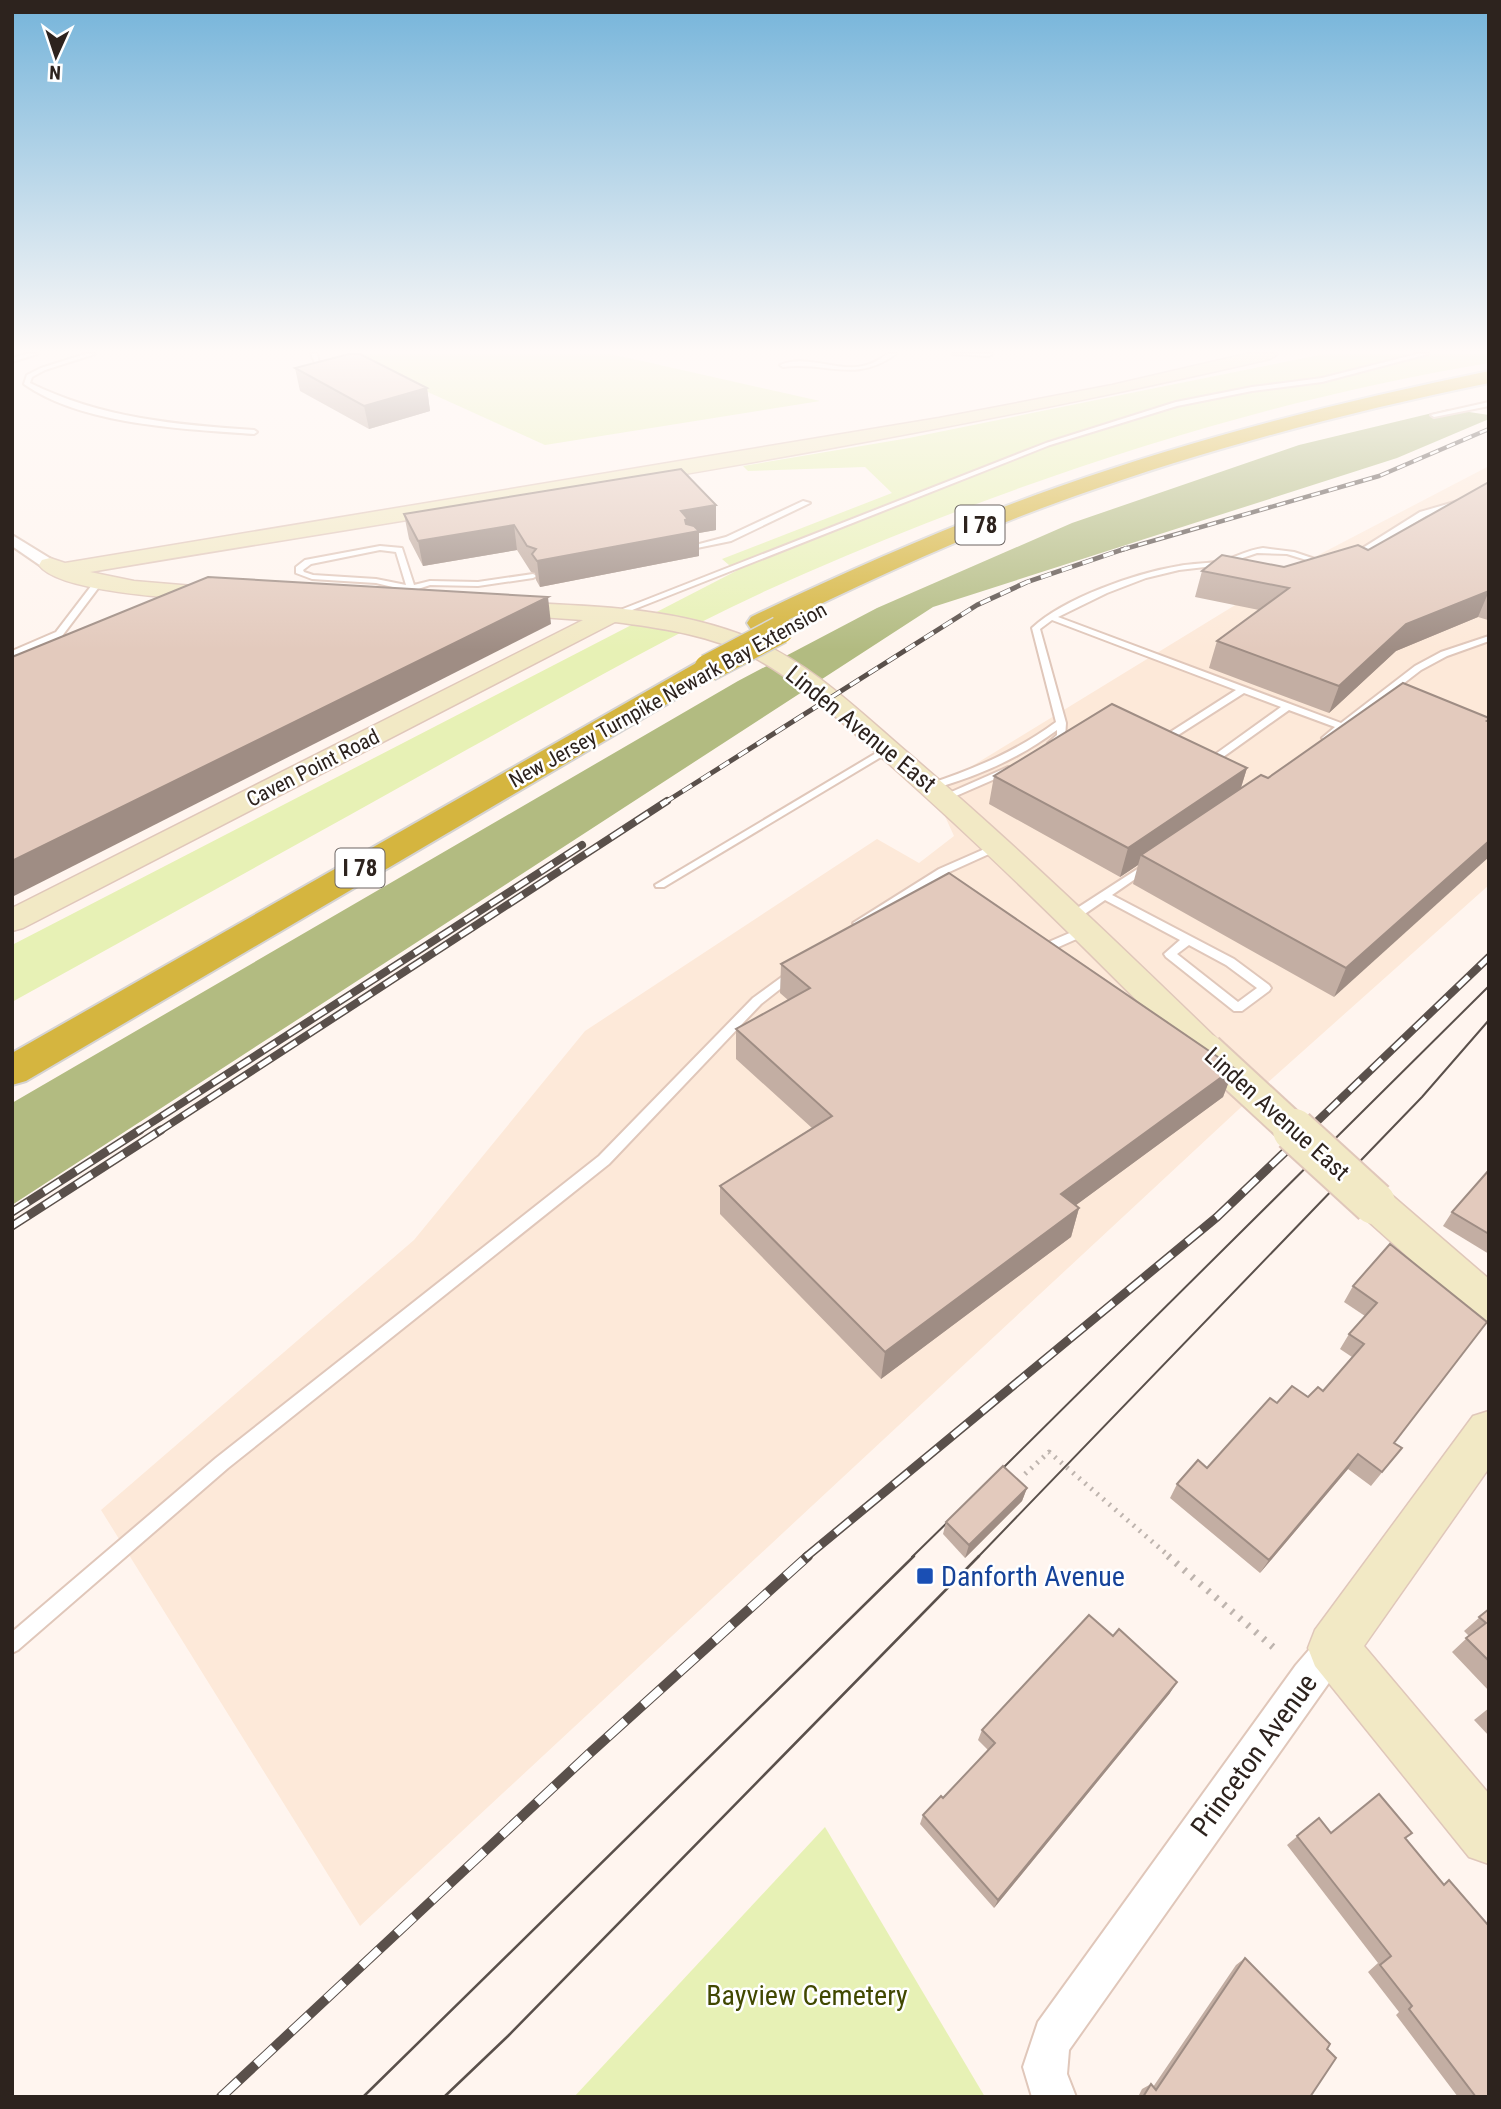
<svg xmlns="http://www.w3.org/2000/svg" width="1501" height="2109" font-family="'Roboto Condensed',sans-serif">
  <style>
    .industrial { fill: #fde9d9 }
    .green { fill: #e7f1b5 }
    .forest { fill: #b2bb81 }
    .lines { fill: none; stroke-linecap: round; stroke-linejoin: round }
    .lane-casing { stroke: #e0c7ba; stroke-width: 4 }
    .street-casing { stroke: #e0c7ba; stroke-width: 4 }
    .secondary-casing { stroke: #e0c7ba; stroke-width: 3 }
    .highway-casing { stroke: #d5d3d2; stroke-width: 4 }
    .path-far1 { stroke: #beb4ae; stroke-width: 5; stroke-dasharray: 2 6; stroke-linecap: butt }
    .path { stroke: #beb4ae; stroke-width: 7; stroke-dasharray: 2.5 8; stroke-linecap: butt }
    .lane { fill: #fff; fill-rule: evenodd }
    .street { fill: #fff; fill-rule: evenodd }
    .secondary { fill: #f2e9c5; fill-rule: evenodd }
    .highway { fill: #d5b53f; fill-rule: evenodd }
    .tram-far1 { stroke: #5a504b; stroke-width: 2 }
    .tram { stroke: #5a504b; stroke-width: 2.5 }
    .rail-far4-casing { stroke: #5a504b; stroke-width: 4.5 }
    .rail-far3-casing { stroke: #5a504b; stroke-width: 5 }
    .rail-far2-casing { stroke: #5a504b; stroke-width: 8 }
    .rail-far1-casing { stroke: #5a504b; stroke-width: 9 }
    .rail-casing { stroke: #5a504b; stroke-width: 10 }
    .rail-far4 { stroke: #fff; stroke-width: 2.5; stroke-dasharray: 9; stroke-linecap: butt }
    .rail-far3 { stroke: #fff; stroke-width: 3.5; stroke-dasharray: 11; stroke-linecap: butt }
    .rail-far2 { stroke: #fff; stroke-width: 5; stroke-dasharray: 15; stroke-linecap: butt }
    .rail-far1 { stroke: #fff; stroke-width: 6; stroke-dasharray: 19; stroke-linecap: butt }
    .rail { stroke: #fff; stroke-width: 8; stroke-dasharray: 24; stroke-linecap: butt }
    .secondary-bridge-far1-casing { stroke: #e0c7ba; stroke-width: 36; stroke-linecap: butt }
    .secondary-bridge-casing { stroke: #e0c7ba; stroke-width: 46; stroke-linecap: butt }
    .highway-bridge-casing { stroke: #d5d3d2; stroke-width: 30; stroke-linecap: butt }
    .secondary-bridge-far1 { stroke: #f2e9c5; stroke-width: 32 }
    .secondary-bridge { stroke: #f2e9c5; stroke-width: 42 }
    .highway-bridge { stroke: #d5b53f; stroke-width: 27 }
    .wall { fill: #c3aea3 }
    .shaded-wall { fill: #9f8d84 }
    .building { fill: #e3cabd; stroke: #9f8d84; stroke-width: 2 }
    .transit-dot { fill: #1a4fb4; stroke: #fff; stroke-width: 2.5 }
    .labels { text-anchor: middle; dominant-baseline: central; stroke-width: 5; stroke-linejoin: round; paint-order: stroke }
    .far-street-label { font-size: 21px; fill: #2d231e; stroke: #fff }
    .shield { fill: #fff; stroke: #6c6562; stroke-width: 2 }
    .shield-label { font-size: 23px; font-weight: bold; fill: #2d231e }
    .street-label { font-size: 24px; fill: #2d231e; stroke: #fff }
    .near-transit-label { font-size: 28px; fill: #164399; stroke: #fff; text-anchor: start }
    .near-street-label { font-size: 28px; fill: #2d231e; stroke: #fff }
    .near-park-label { font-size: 28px; fill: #414801; stroke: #fff }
  </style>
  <rect width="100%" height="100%" fill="#fff5ef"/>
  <polygon class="industrial" points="1489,466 1489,885 1266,1084 360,1926 101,1510 414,1240 585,1031 877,839 919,863 954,836 933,790 1307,561"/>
  <g class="green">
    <polygon points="344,354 611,354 820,401 545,445"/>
    <path d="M 1324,354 L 1489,354 L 1489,363 C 1254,402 1025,478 806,573 C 689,623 579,688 468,749 C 316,834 164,918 12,1002 L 12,945 L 736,571 L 722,559 L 892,493 L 865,467 L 748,471 L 743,466 L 909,438 Z"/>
    <polygon points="825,1827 985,2097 574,2097"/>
  </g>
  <polygon class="forest" points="1449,409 1489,415 1489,419 1397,458 933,607 12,1205 12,1103 738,681 877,608 1072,523 1299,445"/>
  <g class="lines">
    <g class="lane-casing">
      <g id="lane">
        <polygon points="26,354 37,354 12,362 12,358"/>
        <path d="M 85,354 L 95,354 L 45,370 L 32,377 L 30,383 C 101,418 176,425 254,430 L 257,432 L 254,434 C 184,429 82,425 24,384 L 27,375 L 41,368 Z"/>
        <polygon points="311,354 317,354 319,363 315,363"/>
        <path d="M 888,354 L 896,354 C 855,384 827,361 783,367 L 780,365 C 807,354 836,372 863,366 C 873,364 880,359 888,354 Z"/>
        <polygon points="953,354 992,354 989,356"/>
        <polygon points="1417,354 1428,354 1322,382 1252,391 1177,406 1050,445 617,616 610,614 1046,443 1176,402 1252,387 1322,378"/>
        <polygon points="1489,402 1489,406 1434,417 1431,415"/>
        <polygon points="1489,492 1489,496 1426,516 1357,558 1350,556 1420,512"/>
        <polygon points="803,501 810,503 731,541 692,549 688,547 726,537"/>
        <path d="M 380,546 L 402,548 L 414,585 L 430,581 L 478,582 L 533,574 L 537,576 L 533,578 L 478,586 L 430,585 L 415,590 L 404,596 L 400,594 L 405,590 L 376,583 L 312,579 L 296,573 L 296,567 L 305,560 ZM 380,550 L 396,552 L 406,585 L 376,579 L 313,575 L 304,572 L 303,570 L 311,564 Z"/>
        <path d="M 1263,548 L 1294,552 L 1330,564 L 1326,566 L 1287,554 L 1257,553 L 1222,565 L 1179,570 L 1146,578 L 1107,593 L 1058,617 L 1341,723 L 1415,666 L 1441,652 L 1489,636 L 1489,641 L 1447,656 L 1421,670 L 1330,740 L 1324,740 L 1322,738 L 1335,727 L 1289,710 L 1223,757 L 1206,762 L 1201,759 L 1217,753 L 1281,707 L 1244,693 L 1164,744 L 1158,744 L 1158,740 L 1236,690 L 1052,620 L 1040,629 L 1066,723 L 1065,738 L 1054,747 L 1048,747 L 1048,743 L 1057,735 L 1057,730 C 1020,758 976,777 932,789 L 929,788 L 929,784 C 974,769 1017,751 1056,722 L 1032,628 C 1064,598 1136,573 1179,566 C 1193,563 1208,564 1222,561 C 1236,557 1248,550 1263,548 Z"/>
        <polygon points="95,581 102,583 62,636 12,657 12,651 56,632"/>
        <polygon points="888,746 891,747 891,751 664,887 656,887 655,885"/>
        <polygon points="1008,767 1011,768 1011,772 949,799 945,800 940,797"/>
        <polygon points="996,844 1000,845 1000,849 947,873 863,926 859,927 853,923 939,869"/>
        <path d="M 1150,861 L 1155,864 L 1154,866 L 1112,895 L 1234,959 L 1269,985 L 1271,988 L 1269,991 L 1242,1011 L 1234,1011 L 1166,957 L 1164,954 L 1180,940 L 1105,900 L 1076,920 L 1068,920 L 1066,917 L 1068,914 ZM 1189,945 L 1226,965 L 1257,988 L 1238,1002 L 1177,954 Z"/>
        <polygon points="1086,926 1092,930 1090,933 1045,953 1037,953 1035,950 1037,947"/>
        <polygon points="794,968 800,972 798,975 761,1004 609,1164 228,1468 18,1650 12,1653 12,1632 216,1458 599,1156 753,998"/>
      </g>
    </g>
    <g class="street-casing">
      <g id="street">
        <polygon points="12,535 56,562 58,565 56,568 44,568 12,546"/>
        <polygon points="1333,1630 1345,1636 1351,1648 1345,1660 1069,2050 1067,2074 1076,2097 1032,2097 1023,2067 1038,2022 1296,1665 1321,1636"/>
      </g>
    </g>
    <g class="secondary-casing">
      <g id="secondary">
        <path d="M 1246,354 L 1278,354 L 1270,359 C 880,449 484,506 90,572 L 134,581 L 229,589 L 233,594 L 229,599 L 221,601 C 186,599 58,593 39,565 L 42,560 L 50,558 L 65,563 L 939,418 L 1112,385 Z"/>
        <path d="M 505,602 C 587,606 673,606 750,638 C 811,663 859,711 908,753 C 1016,845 1118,943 1219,1041 L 1224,1050 L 1219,1059 L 1207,1063 L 1195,1059 C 1095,958 995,858 889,764 C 845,726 803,683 751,656 C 711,636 667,629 623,623 L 615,622 L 23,928 L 12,931 L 12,908 L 583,620 L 497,614 L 493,609 L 497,604 Z"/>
        <polygon points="1374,1188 1388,1192 1489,1279 1489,1322 1474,1316 1360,1214 1355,1203 1360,1192"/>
        <polygon points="1489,1411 1489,1468 1364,1646 1489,1794 1489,1864 1469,1857 1315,1666 1308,1648 1315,1630 1473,1416"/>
      </g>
    </g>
    <g class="highway-casing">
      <g id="highway">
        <path d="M 1489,371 L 1489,383 C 1348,412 1211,448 1075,496 C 970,533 869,580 769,629 L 760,631 L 751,629 L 747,623 L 751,617 C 851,569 953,524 1058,487 C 1199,437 1343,401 1489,371 Z"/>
        <polygon points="708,660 718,662 722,668 718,674 26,1081 12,1085 12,1053 698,662"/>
      </g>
    </g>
    <polyline class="path-far1" points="1025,1474 1049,1452 1170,1557"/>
    <polyline class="path" points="1168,1556 1273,1647"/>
    <use href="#lane" class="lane"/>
    <use href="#street" class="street"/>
    <use href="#secondary" class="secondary"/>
    <use href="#highway" class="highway"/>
    <g class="tram-far1">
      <polyline points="992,1479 1489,986"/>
      <polyline points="912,1557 959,1511"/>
      <polyline points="978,1557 1422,1097 1489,1020"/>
    </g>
    <g class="tram">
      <polyline points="363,2097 914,1556"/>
      <polyline points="444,2097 508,2036 979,1556"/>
    </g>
    <g class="rail-far4-casing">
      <polyline id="rail-far4" points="1121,550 1379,476 1489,429"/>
    </g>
    <g class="rail-far3-casing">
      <polyline id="rail-far3" points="664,803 977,605 1027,582 1127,548"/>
    </g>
    <g class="rail-far2-casing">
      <g id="rail-far2">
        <polyline points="137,1132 582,845"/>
        <polyline points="158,1132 667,801"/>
        <polyline points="1306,1132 1489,957"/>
      </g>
    </g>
    <g class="rail-far1-casing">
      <g id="rail-far1">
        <polyline points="12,1212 140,1130"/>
        <polyline points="12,1226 161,1130"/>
        <polyline points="806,1557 1217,1217 1308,1130"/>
      </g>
    </g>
    <g class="rail-casing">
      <polyline id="rail" points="221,2097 591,1752 808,1556"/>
    </g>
    <use href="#rail-far4" class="rail-far4"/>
    <use href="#rail-far3" class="rail-far3"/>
    <use href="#rail-far2" class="rail-far2"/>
    <use href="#rail-far1" class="rail-far1"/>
    <use href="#rail" class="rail"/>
    <g class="secondary-bridge-far1-casing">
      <polyline id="secondary-bridge-far1" points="1207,1050 1296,1132"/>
    </g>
    <g class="secondary-bridge-casing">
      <polyline id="secondary-bridge" points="1294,1130 1374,1203"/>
    </g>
    <g class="highway-bridge-casing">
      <polyline id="highway-bridge" points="708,668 780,630"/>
    </g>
    <use href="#secondary-bridge-far1" class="secondary-bridge-far1"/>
    <use href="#secondary-bridge" class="secondary-bridge"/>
    <use href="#highway-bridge" class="highway-bridge"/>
  </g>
  <g class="wall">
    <polygon points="295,368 427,388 430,411 369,429 300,391"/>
    <polygon points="1489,482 1489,620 1488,620 1478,617 1396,651 1329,713 1209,668 1217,641 1259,610 1195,597 1202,571 1284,567 1368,550"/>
    <polygon points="716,505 716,530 699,533 699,556 540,587 536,580 535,573 531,572 517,550 423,566 409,539 404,514"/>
    <polygon points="1489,718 1334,997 1133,884 1138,865 1120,877 989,804 994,776 1247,768 1241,788 1268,778"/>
    <polygon points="781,964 1234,1068 1223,1097 1076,1205 1079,1208 1071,1237 881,1379 720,1214 720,1186 812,1128 736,1059 736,1029 788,1000 780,993"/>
    <polygon points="1489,1170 1489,1254 1443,1226 1452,1212"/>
    <polygon points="1390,1244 1394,1443 1402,1448 1371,1486 1348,1469 1260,1573 1170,1498 1177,1484 1207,1468 1277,1403 1308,1397 1323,1391 1352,1357 1340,1349 1349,1334 1365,1316 1344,1302 1353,1286"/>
    <polygon points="1027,1488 1022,1501 965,1558 943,1534 946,1522"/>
    <polygon points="1489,1609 1489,1691 1452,1652 1469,1636 1464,1631"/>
    <polygon points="1170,1693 994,1908 920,1824 923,1815 943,1798 988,1750 978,1740 982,1730"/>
    <polygon points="1489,1708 1489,1736 1474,1720"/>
    <polygon points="1319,1818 1331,1833 1405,1838 1444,1884 1449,1880 1489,2097 1458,2097 1396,2015 1399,2012 1368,1972 1378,1963 1287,1845"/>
    <polygon points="1245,1958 1327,2049 1310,2097 1138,2097 1142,2089 1151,2084 1153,2087 1236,1965"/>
  </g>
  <g class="shaded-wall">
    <polygon points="427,388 430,411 369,429 364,406"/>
    <polygon points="716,505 716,530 699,533 699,556 540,587 537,561 681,511"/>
    <polygon points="514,525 517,550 423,566 418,541"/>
    <polygon points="1489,591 1478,617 1396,651 1329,713 1339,686 1406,624"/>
    <polygon points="548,597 551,624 12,897 12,861"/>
    <polygon points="1247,768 1238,797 1141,855 1138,865 1120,877 1128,848"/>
    <polygon points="1489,841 1489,857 1334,997 1346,968"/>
    <polygon points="1234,1068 1223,1097 1053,1222 1061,1194"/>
    <polygon points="1079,1208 1071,1237 881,1379 885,1352"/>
    <polygon points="1358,1454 1348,1469 1260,1573 1269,1560"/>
    <polygon points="1027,1488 1022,1501 965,1558 969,1545"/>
    <polygon points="1177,1682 1170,1693 994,1908 998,1900"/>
  </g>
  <g class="building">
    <polygon points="349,354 360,354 427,388 364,406 295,368"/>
    <polygon points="681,469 716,505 681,511 688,519 685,520 686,524 694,526 699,531 537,561 532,554 536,549 527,546 514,525 418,541 404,514"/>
    <polygon points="1489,482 1489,591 1406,624 1339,686 1217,641 1289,588 1202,571 1222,555 1284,567 1358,545 1368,550"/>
    <polygon points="208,577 548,597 12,861 12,657"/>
    <polygon points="1403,683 1489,718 1489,720 1487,721 1489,722 1489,841 1346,968 1141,855 1261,775 1268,778"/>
    <polygon points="1112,704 1247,768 1128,848 994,776"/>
    <polygon points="949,873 1234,1068 1061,1194 1079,1208 885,1352 720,1186 832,1116 736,1029 810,988 781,964"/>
    <polygon points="1489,1170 1489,1234 1452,1212"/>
    <polygon points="1390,1244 1487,1322 1394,1443 1402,1448 1382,1472 1358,1454 1269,1560 1177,1484 1198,1460 1207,1468 1270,1398 1277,1403 1292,1386 1308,1397 1318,1387 1323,1391 1364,1344 1349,1334 1377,1303 1353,1286"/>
    <polygon points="1003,1466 1027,1488 969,1545 946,1522"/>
    <polygon points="1489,1609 1489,1661 1466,1638 1486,1623 1479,1617"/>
    <polygon points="1089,1615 1113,1636 1119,1629 1177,1682 998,1900 923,1815 941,1796 943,1798 995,1743 982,1730"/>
    <polygon points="1379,1794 1412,1833 1405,1838 1444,1885 1449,1880 1489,1926 1489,2097 1476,2097 1409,2009 1412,2006 1380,1965 1391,1956 1297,1836 1319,1818 1331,1833"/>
    <polygon points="1245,1958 1330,2044 1327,2049 1336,2058 1310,2097 1143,2097 1151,2084 1156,2090"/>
  </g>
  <linearGradient id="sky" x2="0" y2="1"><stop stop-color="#75b4da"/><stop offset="0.54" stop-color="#fffaf8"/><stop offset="1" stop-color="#fffaf8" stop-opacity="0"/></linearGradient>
  <rect width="1501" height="650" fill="url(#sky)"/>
  <rect class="transit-dot" x="916" y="1567" width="18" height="18" rx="3.5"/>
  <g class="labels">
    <g class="far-street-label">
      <text transform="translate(668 695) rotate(-29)">New Jersey Turnpike Newark Bay Extension</text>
      <text transform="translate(313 768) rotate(-27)">Caven Point Road</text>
    </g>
    <g class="shield">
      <rect x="955.5" y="505.5" width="49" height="39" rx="5"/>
      <rect x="335.5" y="848.5" width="49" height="39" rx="5"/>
    </g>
    <g class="shield-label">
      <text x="980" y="525">I 78</text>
      <text x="360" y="868">I 78</text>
    </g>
    <g class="street-label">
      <text transform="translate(861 729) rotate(39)">Linden Avenue East</text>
      <text transform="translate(1277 1114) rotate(42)">Linden Avenue East</text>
    </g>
    <g class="near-transit-label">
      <text x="941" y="1576">Danforth Avenue</text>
    </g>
    <g class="near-street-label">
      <text transform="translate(1254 1755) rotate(-54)">Princeton Avenue</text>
    </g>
    <g class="near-park-label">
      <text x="807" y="1995">Bayview Cemetery</text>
    </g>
  </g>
  <rect width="1501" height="2109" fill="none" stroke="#2d231e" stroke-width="28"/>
  <g transform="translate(56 56) rotate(183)" stroke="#ffffff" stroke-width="5" paint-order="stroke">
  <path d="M0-5L12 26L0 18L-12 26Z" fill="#2d231e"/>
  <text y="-10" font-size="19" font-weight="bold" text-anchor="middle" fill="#2d231e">N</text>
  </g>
</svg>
